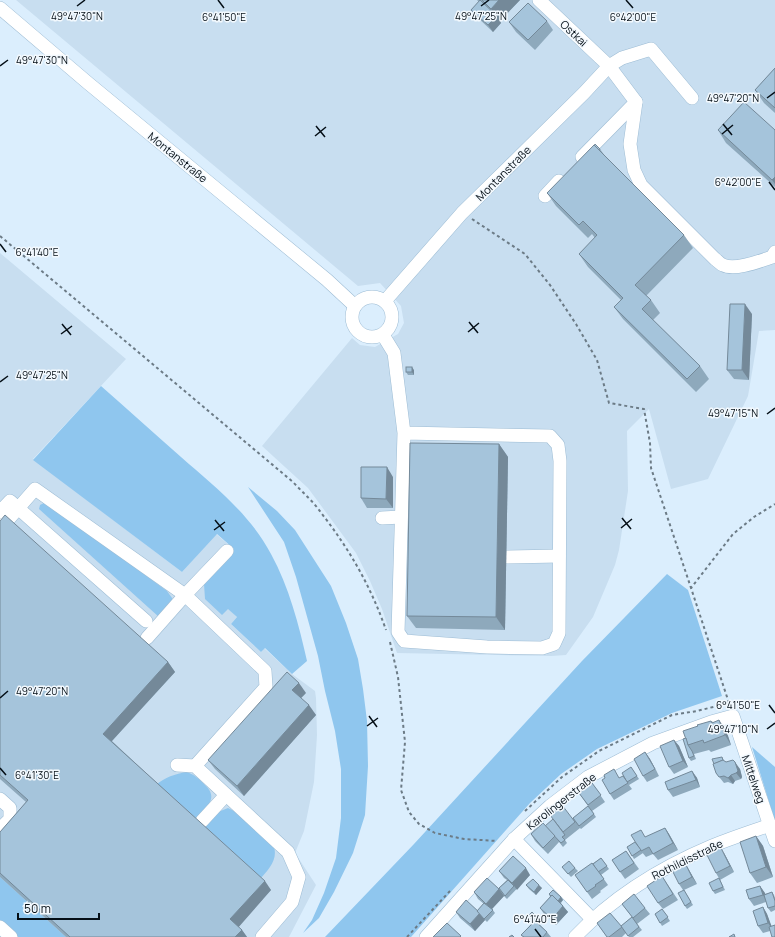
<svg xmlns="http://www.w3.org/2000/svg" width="775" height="937" font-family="Manrope,sans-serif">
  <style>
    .built { fill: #c8def0 }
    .green { fill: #8fc6ee }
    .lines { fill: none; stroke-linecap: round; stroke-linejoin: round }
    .minor-casing { stroke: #9dbcd4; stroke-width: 14 }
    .path { stroke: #6c7b86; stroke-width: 2; stroke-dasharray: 3 3; stroke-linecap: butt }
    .minor { stroke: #fff; stroke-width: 13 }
    .wall { fill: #8ea9bc }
    .shaded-wall { fill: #748999 }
    .building { fill: #a5c4db; stroke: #748999 }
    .ticks { fill: none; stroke: #050f17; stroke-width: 1.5 }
    .labels { text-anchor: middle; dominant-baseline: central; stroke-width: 3; stroke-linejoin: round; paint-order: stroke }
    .street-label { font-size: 11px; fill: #050f17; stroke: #f3f9fe }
    .ticks-label { font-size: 10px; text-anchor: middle; fill: #050f17; stroke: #f3f9fe; stroke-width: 3; stroke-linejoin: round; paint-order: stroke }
  </style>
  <rect width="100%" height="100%" fill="#dbeefd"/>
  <g class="built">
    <polygon points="16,0 775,0 775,330 759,331 748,396 708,479 671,489 649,409 627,431 628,491 619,550 615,565 593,617 566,655 551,656 397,653 382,609 370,581 356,553 308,488 262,446 352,338 360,345 375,347 398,334 404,323 401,306 380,283 358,286"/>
    <polygon points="0,253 126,359 33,459 182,572 216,534 234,549 204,584 237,617 231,624 261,652 264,648 292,674 315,691 316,698 317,735 314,782 304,831 295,853 316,885 289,937 0,937"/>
  </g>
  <g class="green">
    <path d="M 101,386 C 128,410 154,433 181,457 C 214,486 250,514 271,554 C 289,587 299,625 307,661 L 292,674 L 265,648 L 261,652 L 231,624 L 237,617 L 228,609 L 222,615 L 205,599 L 204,584 L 234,549 L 217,534 L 182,572 L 33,460 Z"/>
    <polygon points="248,487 277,511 295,530 331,586 346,623 358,659 363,689 367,721 368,766 365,815 353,853 334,892 319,918 303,933 312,920 324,893 336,858 341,818 341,769 335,731 325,691 318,656 296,577 284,542"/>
    <polygon points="46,502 167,591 172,598 172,602 159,617 39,509 40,505"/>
    <polygon points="667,574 688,590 722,696 672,713 597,749 561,774 530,803 411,937 325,937 414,844 582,661"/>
    <polygon points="752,747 775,767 775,821"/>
    <path d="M 187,772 C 195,775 199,779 205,785 C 220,799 205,809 194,820 L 156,785 C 165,777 175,774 187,772 Z"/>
    <path d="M 228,808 L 236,812 L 274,847 C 278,860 268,870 260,879 L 203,828 L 218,812 Z"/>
    <polygon points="0,877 66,937 15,937 0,923"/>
  </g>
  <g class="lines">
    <g class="minor-casing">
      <g id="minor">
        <polyline points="539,0 609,66 636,102 582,157"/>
        <polyline points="0,8 88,83 327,280 355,306"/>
        <path d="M 636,102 L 630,144 L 634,170 L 641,185 L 715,259 C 718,261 720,264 723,265 C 735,271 760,261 772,257 L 775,252"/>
        <polyline points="545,196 559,181"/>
        <circle cx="372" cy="317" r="20"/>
        <polyline points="385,301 462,213 584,93 609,66 622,58 651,49 692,98"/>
        <polyline points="383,335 394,353 404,433 398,632 404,641 487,647 542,648 554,644 559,633 560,461 558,445 550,436 404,433"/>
        <polyline points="0,512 10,501 146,621"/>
        <polyline points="382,518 401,517"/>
        <polyline points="0,529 35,489 185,595 265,671 266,687 195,766"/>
        <polyline points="507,557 559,556"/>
        <polyline points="147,638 185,595 227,551"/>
        <polyline points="177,765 195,766 288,852 299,877 292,902 262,937"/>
        <polyline points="0,799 10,808 10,819 0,829"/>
        <polyline points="202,821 226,795"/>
        <polyline points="514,839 592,919"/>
        <polyline points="0,927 11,937"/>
        <polyline points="426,937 514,839 550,806 588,777 653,743 711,722 733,716 775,841"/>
        <path d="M 575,937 C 612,898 662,867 712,846 C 731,838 750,832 770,825"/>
      </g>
    </g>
    <g class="path">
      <polyline points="472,219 525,254 550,285 576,324 597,360 609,403 644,409 650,443 651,468 691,588"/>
      <path d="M 0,236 L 293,482 C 303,493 314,502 322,514 C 350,550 371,587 386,630"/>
      <polyline points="390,642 398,677 405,742 401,790 409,812 419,824 435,833 464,839 497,841"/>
      <polyline points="729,703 691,588 733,534 754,517 775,504"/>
      <polyline points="525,811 562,777 599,751 672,715 697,711 729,703"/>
      <polyline points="407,937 450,891"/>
    </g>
    <use href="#minor" class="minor"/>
  </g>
  <g class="wall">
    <polygon points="477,0 520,0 500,21 501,23 493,32 476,16 471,10 479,2"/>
    <polygon points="547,21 553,30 535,50 516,32 509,22"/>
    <polygon points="775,68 775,113 764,103 755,90"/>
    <polygon points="718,130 775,130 775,187 726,143"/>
    <polygon points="600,149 605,156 604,156 684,235 693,248 646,296 651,300 660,313 653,320 700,366 709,379 696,392 623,319 614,307 621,300 588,267 579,254 595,238 592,234 588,238 556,206 547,193"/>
    <polygon points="752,314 749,380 734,379 727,370"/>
    <polygon points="414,370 414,375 408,375 406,372"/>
    <polygon points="499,444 508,457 505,630 416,628 407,616"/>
    <polygon points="393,477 393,508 367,508 361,498"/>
    <polygon points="0,521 168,662 175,672 112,741 271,890 238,927 242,930 247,937 66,937 0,877 0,832 26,802 0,779"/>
    <polygon points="306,693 301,698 316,715 244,796 215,769 208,760"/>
    <polygon points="711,721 713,722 726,730 731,745 711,752 709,750 694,754 696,759 691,761 689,758 686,738 698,726"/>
    <polygon points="674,740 679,746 688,767 674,774 669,767"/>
    <polygon points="645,752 650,759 659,776 647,782 643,776"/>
    <polygon points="722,757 724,761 740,769 742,777 741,779 735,781 733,784 728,782 724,783 716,773"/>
    <polygon points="631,767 639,779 629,785 632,789 614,800 610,794 605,778 620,778 623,776"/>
    <polygon points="692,771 697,778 700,787 673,797 668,790"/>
    <polygon points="592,783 605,802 592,811 596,817 581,829 580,828 565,840 567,843 563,847 559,842 548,854 535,841 531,834 545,826 573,818 588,806 579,793"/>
    <polygon points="665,828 669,834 678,850 658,860 653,854 646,857 641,851 643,853 634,859 627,847 646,837"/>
    <polygon points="756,836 763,846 773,877 757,883 750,873"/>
    <polygon points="626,851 639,869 625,879 612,860"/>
    <polygon points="724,853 734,872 720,880 716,873"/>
    <polygon points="601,858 609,869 601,875 608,885 600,891 601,892 592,899 575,875"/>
    <polygon points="685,863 697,884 684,890 693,905 687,909 685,906 683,890 679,884"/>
    <polygon points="562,867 575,868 578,871 571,877"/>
    <polygon points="499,871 530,875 507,899 504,896 492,909 495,913 487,922 485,920 475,931 460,918 456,912 477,911 484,904 478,899 474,892 499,888 507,880 504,878"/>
    <polygon points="662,876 678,900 663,909 658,903"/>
    <polygon points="719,878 725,890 715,894 713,891"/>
    <polygon points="526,885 542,888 536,895 529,889"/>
    <polygon points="760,886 765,894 772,892 774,895 775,898 775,910 771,912 768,908 766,902 754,906 749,899"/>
    <polygon points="549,894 561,897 563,900 561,903 563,906 568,912 556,925 544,914 540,908 550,897"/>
    <polygon points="622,904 645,908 650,914 637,924 642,930 633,937 629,937 626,933 622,937 607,937 597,923 621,926 632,917"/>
    <polygon points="763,907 767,914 771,926 770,931 763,933 758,926"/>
    <polygon points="662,909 670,921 662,926 655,914"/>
    <polygon points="528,916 539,919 541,922 539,924 547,932 551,937 523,937 521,935 533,922"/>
  </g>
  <g class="shaded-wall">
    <polygon points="499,0 520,0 500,21 501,23 493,32 488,25 497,17 491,9"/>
    <polygon points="775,177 775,184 772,180"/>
    <polygon points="745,304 752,314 749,380 742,370"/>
    <polygon points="412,367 414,370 414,375 412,372"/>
    <polygon points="499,444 508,457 505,630 496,617"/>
    <polygon points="387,467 393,477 393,508 386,499"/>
    <polygon points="168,662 175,672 110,743 103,734"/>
    <polygon points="299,683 306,693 299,700 292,690"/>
    <polygon points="309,705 316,715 244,796 237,786"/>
    <polygon points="719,720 726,730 731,745 725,735"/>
    <polygon points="674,740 679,746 688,767 683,761"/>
    <polygon points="645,752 650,759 659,776 655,769"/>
    <polygon points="735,762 740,769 742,777 741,779 736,773"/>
    <polygon points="692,771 697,778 700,787 696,780"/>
    <polygon points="731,775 735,781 733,784 728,778"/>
    <polygon points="665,828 669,834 678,850 673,843"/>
    <polygon points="756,836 763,846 773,877 766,867"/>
    <polygon points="720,846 724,853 734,872 730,866"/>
    <polygon points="685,863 697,884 692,877"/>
    <polygon points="526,868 530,875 517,890 512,883"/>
    <polygon points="265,881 271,890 237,929 230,919"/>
    <polygon points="539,885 542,888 536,895 534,892"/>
    <polygon points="760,886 765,893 767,902 763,895"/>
    <polygon points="499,889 504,896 491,910 486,904"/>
    <polygon points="561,897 563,900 559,904 557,901"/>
    <polygon points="563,906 568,912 556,925 552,919"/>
    <polygon points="763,907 767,914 773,930 768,923"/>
    <polygon points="480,913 485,920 475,931 470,924"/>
    <polygon points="242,930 247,937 235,937"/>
  </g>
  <g class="building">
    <polygon points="480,0 497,16 488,25 471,10"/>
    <polygon points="482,0 499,0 491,9"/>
    <polygon points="528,3 547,21 528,40 509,22"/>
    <polygon points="775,68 775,108 755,90"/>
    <polygon points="744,102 775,130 775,177 772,180 718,130"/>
    <polygon points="595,144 600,149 599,151 594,146"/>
    <polygon points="594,145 684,235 635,285 651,300 642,309 700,366 687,379 614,307 623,298 579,254 597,235 583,221 579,225 547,193"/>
    <polygon points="730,304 745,304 742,370 727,370"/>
    <rect x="406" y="367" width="6" height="5"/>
    <polygon points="410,443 499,444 496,617 407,616"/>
    <polygon points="361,467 387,467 386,499 361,498"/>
    <polygon points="5,515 168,662 103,734 265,881 230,919 242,930 235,937 70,937 0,873 0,832 28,800 0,775 0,521"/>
    <polygon points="287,672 299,683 292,690 309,705 237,786 208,760"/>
    <polygon points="719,720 725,735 704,743 703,740 688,745 683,731 698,726 697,725 711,721 712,723"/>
    <polygon points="686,738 688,745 692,751 694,756 689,758 683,739"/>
    <polygon points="674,740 683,761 669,767 660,746"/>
    <polygon points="645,752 655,769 643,776 634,759"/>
    <polygon points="722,757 723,760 714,764 712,759"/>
    <polygon points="723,760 726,762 733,760 735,762 738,771 736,773 731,775 728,778 724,776 719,777 716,773 713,764"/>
    <polygon points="631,767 637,776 627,782 622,773"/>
    <polygon points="614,769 619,778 623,776 628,783 610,794 602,780 605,778 604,775"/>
    <polygon points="692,771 696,780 668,790 665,782"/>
    <polygon points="592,783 601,795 588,805 579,793"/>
    <polygon points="562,805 575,822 563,832 550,815"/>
    <polygon points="588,806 594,814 579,826 573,818"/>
    <polygon points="553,819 565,835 562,837 565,840 561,843 545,826"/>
    <polygon points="543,823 555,836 543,848 531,834"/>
    <polygon points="665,828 673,843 653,854 649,847 641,851 631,835 641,830 645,837"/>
    <polygon points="756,836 766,867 750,873 740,842"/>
    <polygon points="635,842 641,850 632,856 627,847"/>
    <polygon points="720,846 730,866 716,873 706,853"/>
    <polygon points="626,851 634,863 620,872 612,860"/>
    <polygon points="513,856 526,868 512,883 499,871"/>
    <polygon points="601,858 607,866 598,872 593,864"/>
    <polygon points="569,861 575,868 568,874 562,867"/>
    <polygon points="592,863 604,879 595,885 596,886 587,892 575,875"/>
    <polygon points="685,863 692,877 679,884 672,870"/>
    <polygon points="662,876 673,894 658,903 647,886"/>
    <polygon points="487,878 499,889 486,904 474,892"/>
    <polygon points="719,878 723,887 713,891 709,883"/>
    <polygon points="533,879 539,885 534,892 526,885"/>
    <polygon points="508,880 514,886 505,896 499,888"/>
    <polygon points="760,886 763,895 749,899 746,890"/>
    <polygon points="553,890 561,897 558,901 552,895 551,896 549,894"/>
    <polygon points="684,890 691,902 685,906 678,893"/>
    <polygon points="772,892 775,901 775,906 768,908 764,895"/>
    <polygon points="634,894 645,908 633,918 622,904"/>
    <polygon points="552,895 563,906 552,919 540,908"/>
    <polygon points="466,900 480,913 470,924 456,912"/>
    <polygon points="484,903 493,910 484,919 477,911"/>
    <polygon points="763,907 768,923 758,926 753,911"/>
    <polygon points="662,909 668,917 660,923 655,914"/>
    <polygon points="532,912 539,919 536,922 535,921 534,922 528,916"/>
    <polygon points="610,913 622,927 609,937 607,937 597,923"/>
    <polygon points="632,917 639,927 628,936 621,926"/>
    <polygon points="535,921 547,932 543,937 524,937 521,935"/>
    <polygon points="447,923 461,936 460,937 433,937"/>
    <polygon points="775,925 775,937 772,937 769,927"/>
    <polygon points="734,934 735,937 729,937"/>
    <polygon points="512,935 514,937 509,937"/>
  </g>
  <path class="ticks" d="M 218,0 L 224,8M 626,0 L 633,8M 77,6 L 85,0M 481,6 L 489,0M 0,66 L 8,60M 767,98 L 775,92M 723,124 L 732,135M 316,126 L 325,137M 722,134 L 733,125M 315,136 L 326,127M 769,182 L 775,190M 0,244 L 6,252M 469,322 L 478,333M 62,324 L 71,335M 468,332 L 479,323M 61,334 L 72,326M 0,382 L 8,376M 767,414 L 775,408M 622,518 L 631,529M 215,520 L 224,531M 621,528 L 632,519M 214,530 L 225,522M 0,698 L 8,691M 769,705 L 775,713M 369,716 L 377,727M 367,726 L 378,718M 767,729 L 775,723M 0,768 L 6,775M 535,929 L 541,937"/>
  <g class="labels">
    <g class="street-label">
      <text transform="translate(574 33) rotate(43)">Ostkai</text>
      <text transform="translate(178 157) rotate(39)">Montanstraße</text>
      <text transform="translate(503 173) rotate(-45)">Montanstraße</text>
      <text transform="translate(754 779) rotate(71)">Mittelweg</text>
      <text transform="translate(561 801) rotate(-38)">Karolingerstraße</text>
      <text transform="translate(687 859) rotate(-26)">Rothildisstraße</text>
    </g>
  </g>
  <g class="ticks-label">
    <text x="77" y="20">49°47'30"N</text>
    <text x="481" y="20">49°47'25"N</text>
    <text x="633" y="21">6°42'00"E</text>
    <text x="224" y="21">6°41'50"E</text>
    <text x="42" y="64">49°47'30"N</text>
    <text x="733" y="102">49°47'20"N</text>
    <text x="738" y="186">6°42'00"E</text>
    <text x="37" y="256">6°41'40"E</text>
    <text x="42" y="379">49°47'25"N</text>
    <text x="733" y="417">49°47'15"N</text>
    <text x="42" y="695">49°47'20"N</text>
    <text x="738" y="709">6°41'50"E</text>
    <text x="733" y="733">49°47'10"N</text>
    <text x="37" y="779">6°41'30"E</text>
    <text x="535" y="923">6°41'40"E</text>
  </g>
  <path d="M18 913v6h81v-6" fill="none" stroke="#050f17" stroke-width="2"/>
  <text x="24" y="913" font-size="12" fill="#050f17" stroke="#f3f9fe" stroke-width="3" paint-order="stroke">50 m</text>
</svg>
